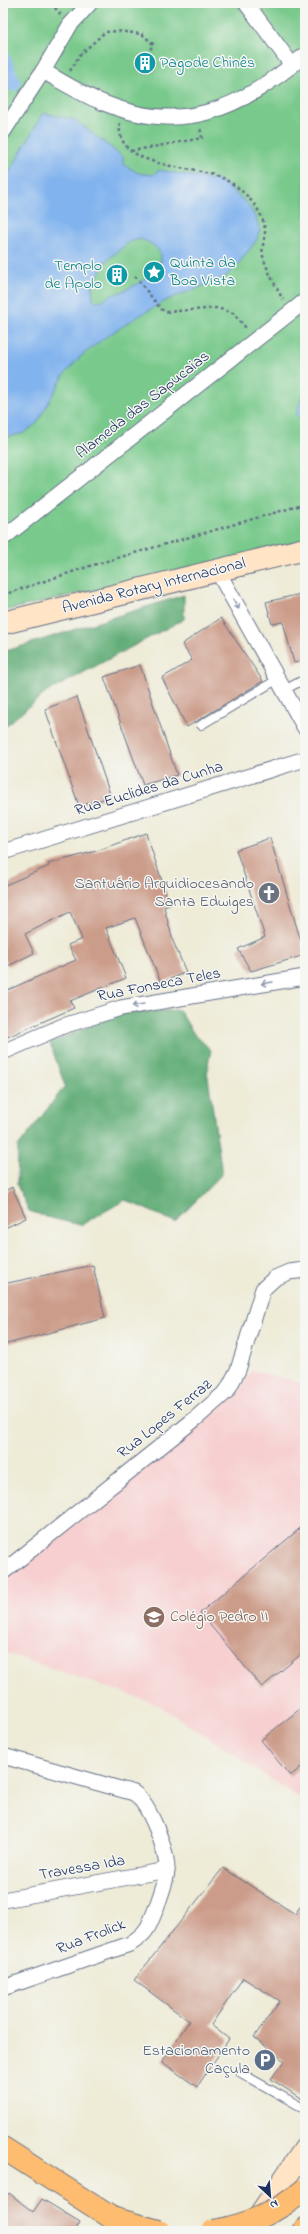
<svg xmlns="http://www.w3.org/2000/svg" width="308" height="2234" font-family="'Indie Flower',sans-serif">
  <style>
    .built { fill: #f7cfd0 }
    .green { fill: #78c98b; stroke: #4a7c74 }
    .forest { fill: #62ad77; stroke: #3e6e6a }
    .water { fill: #81b3ee; stroke: #4e71a6; fill-rule: evenodd }
    .lines { fill: none; stroke-linecap: round; stroke-linejoin: round }
    .canal { stroke: #81b3ee; stroke-width: 16 }
    .building { fill: #cc9c8a }
    .lane-casing { stroke: #657188; stroke-width: 10 }
    .street-casing { stroke: #657188; stroke-width: 17 }
    .secondary-casing { stroke: #657188; stroke-width: 24 }
    .primary-casing { stroke: #657188; stroke-width: 24 }
    .highway-casing { stroke: #657188; stroke-width: 24 }
    .path { stroke: #657188; stroke-width: 2.5; stroke-dasharray: 3 3; stroke-linecap: butt }
    .lane { stroke: #fff; stroke-width: 8 }
    .street { stroke: #fff; stroke-width: 15 }
    .secondary { stroke: #ffe4c6; stroke-width: 22 }
    .primary { stroke: #febc70; stroke-width: 22 }
    .highway { stroke: #febc70; stroke-width: 22 }
    .highway-bridge-casing { stroke: #657188; stroke-width: 24; stroke-linecap: butt }
    .highway-bridge { stroke: #febc70; stroke-width: 22 }
    .oneway { stroke: #8d97ae }
    .labels { text-anchor: middle; dominant-baseline: central; stroke-width: 3; stroke-linejoin: round; paint-order: stroke }
    .culture-label { font-size: 16px; fill: #0d838f; stroke: #f6f6f2; text-anchor: start }
    .street-label { font-size: 16px; fill: #1b2f5e; stroke: #f6f6f2 }
    .worship-label { font-size: 16px; fill: #5b616d; stroke: #f6f6f2; text-anchor: end }
    .education-label { font-size: 16px; fill: #785e54; stroke: #f6f6f2; text-anchor: start }
    .service-label { font-size: 16px; fill: #4e5e75; stroke: #f6f6f2; text-anchor: end }
  </style>
  <rect width="100%" height="100%" fill="#f6f6f2"/>
  <filter id="ink" filterUnits="userSpaceOnUse"><feTurbulence type="fractalNoise" baseFrequency=".025" numOctaves="2"/><feDisplacementMap in="SourceGraphic" scale="8" xChannelSelector="R" yChannelSelector="G"/><feConvolveMatrix kernelMatrix="1 2 1 2 8 2 1 2 1" color-interpolation-filters="sRGB"/></filter>
  <filter id="wash" filterUnits="userSpaceOnUse"><feTurbulence type="fractalNoise" baseFrequency=".012" numOctaves="4" result="noise"/><feDisplacementMap in="SourceGraphic" scale="16" xChannelSelector="R" yChannelSelector="G"/><feGaussianBlur stdDeviation="0.9" result="paint"/><feColorMatrix in="noise" values="0 0 0 0 0 0 0 0 0 0 0 0 0 0 0 0 0 1.4 0 .05"/><feComposite in="paint" operator="in"/></filter>
  <g filter="url(#wash)">
    <rect width="100%" height="100%" fill="#eeebd7"/>
    <polygon class="built" points="251,1370 305,1384 305,1802 159,1705 3,1652 3,1582 240,1392"/>
    <polygon class="green" points="3,3 305,3 305,541 3,611"/>
    <g class="forest">
      <polygon points="184,595 184,619 47,692 3,728 3,652"/>
      <polygon points="179,1010 194,1034 211,1050 207,1070 222,1174 175,1222 125,1200 81,1225 50,1218 29,1211 17,1185 18,1147 65,1086 50,1043 121,1013"/>
    </g>
    <g class="water">
      <path d="M 43,113 L 75,120 L 123,157 L 123,164 L 138,173 L 153,175 L 159,170 L 220,181 L 247,203 L 256,218 L 260,230 L 256,241 L 236,267 L 225,277 L 167,300 L 137,317 L 104,338 L 80,357 L 64,375 L 37,423 L 24,433 L 3,438 L 3,184 ZM 141,239 C 191,259 135,288 110,296 C 105,298 101,302 96,301 L 93,299 L 92,286 L 106,261 L 129,242 Z"/>
      <polygon points="305,387 305,430 297,413"/>
    </g>
    <g class="lines">
      <polyline class="canal" points="3,60 13,83"/>
    </g>
    <g id="blocks">
      <g class="building">
        <polygon points="148,54 155,62 152,70 142,72 136,64 139,56"/>
        <polygon points="305,593 305,660 294,663 283,622 272,624 266,602"/>
        <polygon points="221,618 263,681 187,727 162,678 192,660 182,644"/>
        <polygon points="140,665 177,775 143,785 104,677"/>
        <polygon points="77,697 111,797 79,806 45,709"/>
        <polygon points="146,833 170,905 164,907 173,941 186,972 161,983 135,918 106,928 126,978 70,1001 74,1008 3,1039 3,992 76,960 68,945 82,939 70,912 25,934 34,953 8,966 3,955 3,886 49,866 48,864 96,851"/>
        <polygon points="270,838 305,955 251,971 238,949 265,937 236,850"/>
        <polygon points="12,1187 26,1218 3,1229 3,1192"/>
        <polygon points="93,1265 105,1318 3,1345 3,1284"/>
        <polygon points="305,1524 305,1651 262,1687 200,1613"/>
        <polygon points="305,1705 305,1764 290,1776 261,1740"/>
        <polygon points="223,1868 295,1914 305,1900 305,2101 271,2079 284,2061 254,2037 280,2001 243,1978 211,2025 229,2039 197,2087 162,2062 189,2021 134,1980"/>
        <polygon points="9,2193 33,2212 42,2199 80,2222 75,2231 3,2231 3,2203"/>
      </g>
    </g>
  </g>
  <g filter="url(#ink)">
    <use href="#blocks" fill-opacity="0" stroke="#657188" stroke-width="1"/>
    <g class="lines">
      <g class="lane-casing">
        <g id="lane">
          <polyline points="284,690 305,679"/>
          <polyline points="201,725 278,679"/>
          <polyline points="241,2073 305,2109"/>
        </g>
      </g>
      <g class="street-casing">
        <g id="street">
          <polyline points="246,3 292,65"/>
          <path d="M 43,71 C 61,81 78,92 97,100 C 181,138 239,109 305,55"/>
          <polyline points="3,132 43,71 70,25 90,3"/>
          <polyline points="3,538 305,301"/>
          <polyline points="217,570 305,728"/>
          <polyline points="3,852 305,759"/>
          <polyline points="3,1052 63,1026 121,1008 305,977"/>
          <polyline points="3,1572 195,1419 227,1391 238,1370 263,1289 275,1278 289,1272 305,1270"/>
          <path d="M 3,1756 L 134,1793 C 150,1805 167,1850 167,1870 C 167,1880 152,1922 146,1930 C 142,1936 136,1940 130,1944 L 3,1988"/>
          <polyline points="3,1900 167,1870"/>
        </g>
      </g>
      <g class="secondary-casing">
        <g id="secondary">
          <polyline points="3,623 305,549"/>
          <polyline points="253,2225 305,2149"/>
        </g>
      </g>
      <g class="primary-casing">
        <polyline id="primary" points="304,2231 305,2229"/>
      </g>
      <g class="highway-casing">
        <polyline id="highway" points="3,2148 112,2218 127,2230"/>
      </g>
      <g class="path">
        <polyline points="51,3 61,15"/>
        <polyline points="70,71 80,55 105,32 117,31 142,34 153,44 148,54"/>
        <path d="M 120,123 C 114,171 198,164 226,180 C 243,189 264,210 265,231 C 265,239 261,248 263,256 C 267,271 276,286 283,300"/>
        <polyline points="131,151 202,138 200,127"/>
        <polyline points="135,276 161,309 166,312 217,308 233,313 246,328"/>
        <polyline points="3,595 93,565 305,504"/>
      </g>
      <use href="#lane" class="lane"/>
      <use href="#street" class="street"/>
      <use href="#secondary" class="secondary"/>
      <use href="#primary" class="primary"/>
      <use href="#highway" class="highway"/>
      <g class="highway-bridge-casing">
        <g id="highway-bridge">
          <polyline points="112,2218 159,2231"/>
          <path d="M 213,2231 C 246,2226 280,2211 305,2189"/>
        </g>
      </g>
      <use href="#highway-bridge" class="highway-bridge"/>
    </g>
    <defs><path id="oneway-shaft" d="M-6 0H5M1.5-3L5.5 0L1.5 3" fill="none" stroke-width="1.6" stroke-linecap="round" stroke-linejoin="round"/></defs>
    <g class="oneway">
      <use href="#oneway-shaft" transform="translate(236 604) rotate(61)"/>
      <use href="#oneway-shaft" transform="translate(267 983) rotate(171)"/>
      <use href="#oneway-shaft" transform="translate(138 1005) rotate(171)"/>
    </g>
  </g>
  <defs>
    <g id="building-disc" transform="scale(1.15)"><circle r="9.5" fill="#0f9aa8" stroke="#f6f6f2"/><path d="M-4-6H4V6H1V3H-1V6H-4ZM-2.5-4.3h1.7v1.8h-1.7ZM.8-4.3h1.7v1.8H.8ZM-2.5-1h1.7V.8h-1.7ZM.8-1h1.7V.8H.8Z" fill="#fff"/></g>
    <g id="sight-disc" transform="scale(1.15)"><circle r="9.5" fill="#0f9aa8" stroke="#f6f6f2"/><path d="M0-6L1.8-2.2L6-1.7L2.9 1.2L3.7 5.4L0 3.3L-3.7 5.4L-2.9 1.2L-6-1.7L-1.8-2.2Z" fill="#fff"/></g>
    <g id="church-disc" transform="scale(1.15)"><circle r="9.5" fill="#6b7280" stroke="#f6f6f2"/><path d="M-1.2-6h2.4v3.5h3.3v2.4h-3.3V6h-2.4V-.1h-3.3v-2.4h3.3Z" fill="#fff"/></g>
    <g id="school-disc" transform="scale(1.15)"><circle r="9.5" fill="#8d6e63" stroke="#f6f6f2"/><path d="M0-5L7-2L0 1L-7-2ZM-4 1L0 2.5L4 1V4Q0 6-4 4Z" fill="#fff"/></g>
    <g id="parking-disc" transform="scale(1.15)"><circle r="9.5" fill="#5c6f8a" stroke="#f6f6f2"/><path d="M-3.5-5.5H1a3.5 3.5 0 0 1 0 7H-1V5.5H-3.5ZM-1-3.4V-.6H.8a1.4 1.4 0 0 0 0-2.8Z" fill="#fff"/></g>
  </defs>
  <g fill-rule="evenodd">
    <use href="#building-disc" x="145" y="63"/>
    <use href="#sight-disc" x="154" y="272"/>
    <use href="#building-disc" x="117" y="275"/>
    <use href="#church-disc" x="269" y="893"/>
    <use href="#school-disc" x="154" y="1617"/>
    <use href="#parking-disc" x="265" y="2060"/>
  </g>
  <g class="labels">
    <g class="culture-label">
      <text x="160" y="63">Pagode Chinês</text>
      <text x="170" y="263">Quinta da<tspan x="170" dy="18">Boa Vista</tspan></text>
      <text x="102" y="266" text-anchor="end">Templo<tspan x="102" dy="18">de Apolo</tspan></text>
    </g>
    <g class="street-label">
      <text transform="translate(143 405) rotate(-38)">Alameda das Sapucaias</text>
      <text transform="translate(154 586) rotate(-14)">Avenida Rotary Internacional</text>
      <text transform="translate(149 789) rotate(-17)">Rua Euclides da Cunha</text>
      <text transform="translate(159 985) rotate(-11)">Rua Fonseca Teles</text>
      <text transform="translate(165 1419) rotate(-39)">Rua Lopes Ferraz</text>
      <text transform="translate(82 1868) rotate(-10)">Travessa Ida</text>
      <text transform="translate(91 1937) rotate(-21)">Rua Frolick</text>
    </g>
    <g class="worship-label">
      <text x="254" y="884">Santuário Arquidiocesando<tspan x="254" dy="18">Santa Edwiges</tspan></text>
    </g>
    <g class="education-label">
      <text x="170" y="1617">Colégio Pedro II</text>
    </g>
    <g class="service-label">
      <text x="250" y="2051">Estacionamento<tspan x="250" dy="18">Caçula</tspan></text>
    </g>
  </g>
  <rect width="308" height="2234" fill="none" stroke="#f6f6f2" stroke-width="16"/>
  <g transform="translate(270 2196) rotate(154)" stroke="#f6f6f2" stroke-width="3" paint-order="stroke">
  <path d="M0-3L7 15L0 10L-7 15Z" fill="#1b2f5e"/>
  <text y="-6" font-size="11" font-weight="bold" text-anchor="middle" fill="#1b2f5e">N</text>
  </g>
</svg>
